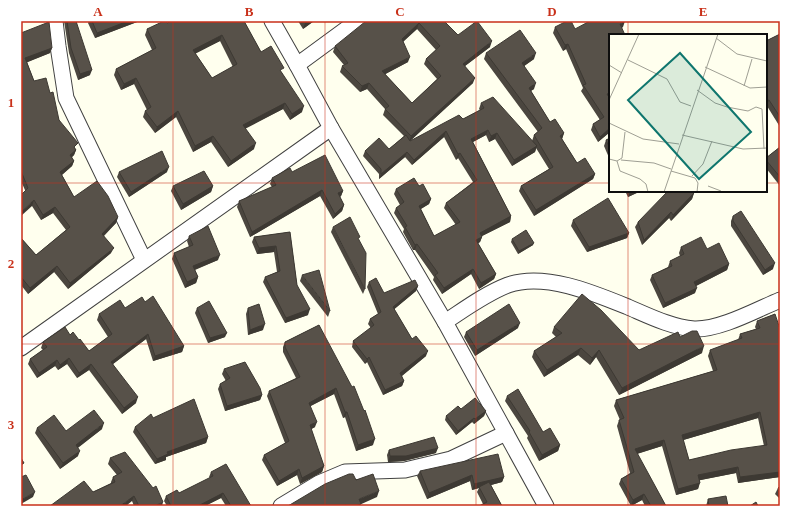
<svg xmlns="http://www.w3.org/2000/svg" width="801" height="527" font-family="Georgia,serif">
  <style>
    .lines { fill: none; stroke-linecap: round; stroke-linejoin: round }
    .minor-casing { stroke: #414141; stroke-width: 17 }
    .minor { stroke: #fff; stroke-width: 15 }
    .wall { fill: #4b463f; fill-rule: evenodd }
    .shaded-wall { fill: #3d3933 }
    .building { fill: #575149; stroke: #3d3933; fill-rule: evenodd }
    .grid { fill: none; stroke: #c9311a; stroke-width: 1; stroke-opacity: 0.55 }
    .inset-road { fill: none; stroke: #9f9f94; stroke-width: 1 }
    .view { fill: #0f766e; fill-opacity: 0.15; stroke: #0f766e; stroke-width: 2 }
    .inset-edge { fill: none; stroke: #0e0e0e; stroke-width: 2 }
    .neatline { fill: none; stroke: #c9311a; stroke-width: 1.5 }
    .grid-label { font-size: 13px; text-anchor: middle; font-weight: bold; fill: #c9311a }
  </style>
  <rect width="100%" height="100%" fill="#ffe"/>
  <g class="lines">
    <g class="minor-casing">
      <g id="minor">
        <polyline points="55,21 58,46 66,98 144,260"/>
        <polyline points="272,21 297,65 331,128 445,322 546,506"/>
        <polyline points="297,65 357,21"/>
        <path d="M 445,322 C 465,309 485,294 508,285 C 544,272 594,293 628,307 C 649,316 671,327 694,329 C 720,330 756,310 780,300"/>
        <polyline points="21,348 331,128"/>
        <polyline points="281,506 319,483 345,472 405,470 451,459 506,433"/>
      </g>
    </g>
    <use href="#minor" class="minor"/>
  </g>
  <g class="wall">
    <polygon points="64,21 76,21 90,75 78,80 69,53"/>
    <polygon points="89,21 138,21 137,22 95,38 88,23"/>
    <path d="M 244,21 L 261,52 L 282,73 L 302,112 L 290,120 L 283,109 L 245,128 L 254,149 L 228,167 L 211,142 L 193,152 L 176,117 L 155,133 L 143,117 L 145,111 L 147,110 L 134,84 L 121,90 L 114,75 L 116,69 L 152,50 L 145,35 L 147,29 L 167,23 ZM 220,41 L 233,67 L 212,78 L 195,53 Z"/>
    <polygon points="298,21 314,21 303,29"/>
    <path d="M 444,21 L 458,35 L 490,47 L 465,66 L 473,83 L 410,141 L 463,119 L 480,110 L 479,109 L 481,103 L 532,141 L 534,135 L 538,132 L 484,59 L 486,53 L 534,59 L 524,66 L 534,89 L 531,91 L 550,122 L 564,133 L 562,139 L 577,163 L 595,174 L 593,179 L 534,216 L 519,191 L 521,186 L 549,169 L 536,148 L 535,152 L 512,166 L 495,139 L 489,142 L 486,135 L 473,142 L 511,216 L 510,222 L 482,236 L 482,237 L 480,242 L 478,243 L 496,274 L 494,279 L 479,289 L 471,274 L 442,294 L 433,280 L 434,277 L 415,250 L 413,250 L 403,232 L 404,229 L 394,213 L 396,208 L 400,205 L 394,194 L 396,189 L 419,186 L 431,199 L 429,204 L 421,209 L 434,236 L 456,225 L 444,208 L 446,203 L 473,182 L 458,158 L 456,160 L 444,137 L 412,165 L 405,157 L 379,179 L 379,174 L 363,156 L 365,151 L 389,149 L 404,136 L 383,115 L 385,109 L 367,89 L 360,92 L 340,72 L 342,66 L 344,65 L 333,52 L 335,46 L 388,22 ZM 417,29 L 436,50 L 426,59 L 424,64 L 437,79 L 412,103 L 385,74 L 408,62 L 403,42 Z"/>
    <polygon points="555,27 575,29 623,27 610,35 610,97 609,98 610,132 598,142 591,130 593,124 600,120 581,91 583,88 566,49 563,51 553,33"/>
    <polygon points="21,33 52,48 50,53 27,62 34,81 50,93 59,120 76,150 74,155 72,157 74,161 72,166 62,175 74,197 118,217 116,223 104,236 111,253 68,289 54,272 28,294 21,285 21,238 36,255 66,230 53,213 41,220 32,206 21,181"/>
    <polygon points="780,34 780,127 767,106 766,106 766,41"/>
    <polygon points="610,138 610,160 604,146 606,140"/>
    <polygon points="780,147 780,186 766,168 766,158"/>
    <polygon points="119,172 167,172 129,197 117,177"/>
    <polygon points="292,172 343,191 341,196 340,197 344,205 342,211 333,219 320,196 250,237 237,207 239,201 272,187 270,184 272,178"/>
    <polygon points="173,186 213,186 211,192 181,210 171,191"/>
    <polygon points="625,191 641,191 628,197"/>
    <polygon points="694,193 692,199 671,221 669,218 642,245 635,227 638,222"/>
    <polygon points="733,216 773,269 763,275 731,226 731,221"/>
    <polygon points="573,220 629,233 627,238 587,252 571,226"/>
    <polygon points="333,227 365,289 363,294 331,232"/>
    <polygon points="290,232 297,285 308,315 285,323 263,282 265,277 277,272 274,252 257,254 252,242 254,237"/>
    <polygon points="189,236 218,260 195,270 198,277 196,283 185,288 172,259 174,253 189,247 187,241"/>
    <polygon points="512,239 533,245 518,254 511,242"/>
    <polygon points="681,247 707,249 729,264 727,270 696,286 695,293 663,308 650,280 652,275 668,267 670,261 680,256 679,253"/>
    <polygon points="302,275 330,311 328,317 300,281"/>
    <polygon points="369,282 384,293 418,286 416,291 394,309 412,339 426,356 402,376 404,381 402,386 383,395 367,362 365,364 352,347 353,341 371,328 368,324 370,319 378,314 367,287"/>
    <polygon points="145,302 184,346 182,352 153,361 146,339 113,364 136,403 122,414 89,370 77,378 67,364 58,370 55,366 37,378 28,364 30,359 43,350 41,348 43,342 70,335 79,340 89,351 108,337 97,320 99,314 125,308"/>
    <polygon points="197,308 225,337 208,343 195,313"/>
    <polygon points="248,308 263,330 248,335 246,314"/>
    <path d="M 775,314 L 780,477 L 738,483 L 736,473 L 700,480 L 698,489 L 676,495 L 662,446 L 637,454 L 666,506 L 645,506 L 642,500 L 631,506 L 619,484 L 621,479 L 630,473 L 617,426 L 619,420 L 620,420 L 614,406 L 616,400 L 713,371 L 708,356 L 710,350 L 738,340 L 740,334 L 756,329 L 755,327 L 757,321 ZM 758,418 L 764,446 L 689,460 L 683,440 Z"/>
    <polygon points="319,325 373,445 356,451 345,417 343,418 334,394 310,406 315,427 311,429 324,466 322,472 300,484 297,475 277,486 262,460 264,455 285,443 267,396 269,391 296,378 283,352 283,347 285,342"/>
    <polygon points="554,327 639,350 680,337 702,353 619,395 596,357 590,365 578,355 544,377 532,357 534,351 556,337 552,333"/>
    <polygon points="518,328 475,356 464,337 466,332"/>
    <polygon points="224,369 262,395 260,400 225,411 218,389 220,384 226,381 222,374"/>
    <polygon points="507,396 543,432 560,445 558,451 539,461 527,438 528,436 505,401"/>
    <polygon points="461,409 486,411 484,416 474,424 472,422 456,435 445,420 446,416"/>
    <polygon points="153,418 208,437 206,443 166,457 166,460 155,464 133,432 135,427"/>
    <polygon points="37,428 66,431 102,429 77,448 78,456 60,469 35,433"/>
    <polygon points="389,450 436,453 404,461 388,462 387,455"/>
    <polygon points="110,458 162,506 134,506 132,501 93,492 111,483 111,482 113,477 117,475 108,464"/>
    <polygon points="420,471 504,477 502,482 491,485 502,506 483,504 477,492 479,488 472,490 470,481 427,499 417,476"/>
    <polygon points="211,472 251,506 226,506 221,498 205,506 167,506 164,501 166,496 179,493 210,478 209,477"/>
    <polygon points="780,486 780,499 775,494 778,488"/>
    <polygon points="708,499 728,506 706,506"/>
  </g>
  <g class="shaded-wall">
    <polygon points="128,21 138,21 137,22 95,38 97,33"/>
    <polygon points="308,21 314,21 303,29 305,23"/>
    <polygon points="625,21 623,27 618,29 620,24"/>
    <polygon points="419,23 417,29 399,45 402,39"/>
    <polygon points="222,35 220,41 191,56 193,50"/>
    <polygon points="492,41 490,47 461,69 463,64"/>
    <polygon points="568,44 566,49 563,51 565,45"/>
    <polygon points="52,48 50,53 23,64 25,58"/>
    <polygon points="536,53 534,59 520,69 522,63"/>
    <polygon points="410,57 408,62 380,77 382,71"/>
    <polygon points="92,70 90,75 78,80 80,74"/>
    <polygon points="136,78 134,84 121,90 124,84"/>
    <polygon points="475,78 473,83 409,142 411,136"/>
    <polygon points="369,83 367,89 360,92 362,86"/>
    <polygon points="536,83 534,89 527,93 529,88"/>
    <polygon points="610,93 610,97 605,100 607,94"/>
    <polygon points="769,100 767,106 766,106 766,101"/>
    <polygon points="285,103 283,109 241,131 243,125"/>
    <polygon points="304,106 302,112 290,120 292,114"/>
    <polygon points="178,111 176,117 155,133 157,127"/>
    <polygon points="610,128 610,132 598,142 600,137"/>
    <polygon points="488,130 486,135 469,144 471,139"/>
    <polygon points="446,131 444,137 412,165 414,160"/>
    <polygon points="497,133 495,139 489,142 491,136"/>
    <polygon points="564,133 562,139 560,136"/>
    <polygon points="213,136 211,142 193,152 195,146"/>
    <polygon points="256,143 254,149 228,167 231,161"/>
    <polygon points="537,146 535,152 512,166 514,160"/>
    <polygon points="76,150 74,155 68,161 70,155"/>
    <polygon points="407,152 405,157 379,179 381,174"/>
    <polygon points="460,153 458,158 456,160 458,154"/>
    <polygon points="74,161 72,166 58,178 60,172"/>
    <polygon points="169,167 167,172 129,197 131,192"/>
    <polygon points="595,174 593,179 534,216 536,210"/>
    <polygon points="213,186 211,192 181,210 183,204"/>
    <polygon points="322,190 320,196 250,237 252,232"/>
    <polygon points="343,191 341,196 336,199 338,193"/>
    <polygon points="631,191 641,191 628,197 630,192"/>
    <polygon points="694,193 692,199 671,221 673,215"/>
    <polygon points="431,199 429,204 417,211 419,206"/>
    <polygon points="34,200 32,206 21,216 21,212"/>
    <polygon points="344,205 342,211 333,219 335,214"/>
    <polygon points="55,207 53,213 41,220 43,215"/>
    <polygon points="671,212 669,218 642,245 644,240"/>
    <polygon points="511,216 510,222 478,238 480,233"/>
    <polygon points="118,217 116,223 100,239 102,234"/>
    <polygon points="629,233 627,238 587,252 589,247"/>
    <polygon points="482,237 480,242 474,246 476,240"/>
    <polygon points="534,243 533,245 518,254 519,251"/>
    <polygon points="417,244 415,250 413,250 415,245"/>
    <polygon points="276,246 274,252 257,254 259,248"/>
    <polygon points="114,248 111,253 68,289 70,283"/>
    <polygon points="220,255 218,260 191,271 193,266"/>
    <polygon points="775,263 773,269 763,275 765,270"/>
    <polygon points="729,264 727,270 692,288 694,282"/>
    <polygon points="57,266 54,272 28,294 30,288"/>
    <polygon points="473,269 471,274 442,294 444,288"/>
    <polygon points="496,274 494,279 479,289 481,283"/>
    <polygon points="198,277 196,283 185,288 187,282"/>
    <polygon points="418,286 416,291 391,312 393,307"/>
    <polygon points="697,288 695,293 663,308 665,303"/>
    <polygon points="310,309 308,315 285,323 286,318"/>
    <polygon points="520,323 518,328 475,356 477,350"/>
    <polygon points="265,324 263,330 248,335 250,330"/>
    <polygon points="227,333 225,337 208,343 210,338"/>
    <polygon points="148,334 146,339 109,367 111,362"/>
    <polygon points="184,346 182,352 153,361 155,356"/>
    <polygon points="704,346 702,353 619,395 622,388"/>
    <polygon points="581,348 578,355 544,377 547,370"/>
    <polygon points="599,350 596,357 590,365 592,358"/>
    <polygon points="428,351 426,356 399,378 400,373"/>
    <polygon points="369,357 367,362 365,364 367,359"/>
    <polygon points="69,358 67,364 58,370 60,365"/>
    <polygon points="57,360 55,366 37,378 39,373"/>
    <polygon points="91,364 89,370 77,378 79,373"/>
    <polygon points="404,381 402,386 383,395 385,390"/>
    <polygon points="336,388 334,394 307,408 309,403"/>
    <polygon points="262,395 260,400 225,411 227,406"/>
    <polygon points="138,397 136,403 122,414 124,408"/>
    <polygon points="486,411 484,416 474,424 475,419"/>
    <polygon points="345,412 347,412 345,417 343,418"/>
    <polygon points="760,412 758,418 680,441 682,435"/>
    <polygon points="474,418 472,422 456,435 458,431"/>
    <polygon points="317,422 315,427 308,431 310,425"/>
    <polygon points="104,423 102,429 74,451 76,445"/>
    <polygon points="208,437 206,443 166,457 166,460 155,464 157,459 167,452"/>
    <polygon points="375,439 373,445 356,451 358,445"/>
    <polygon points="664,440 662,446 633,455 635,449"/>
    <polygon points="560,445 558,451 539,461 542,455"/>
    <polygon points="438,448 436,453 404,461 388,462 390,456"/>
    <polygon points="80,451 78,456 60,469 63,463"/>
    <polygon points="324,466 322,472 300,484 302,478"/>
    <polygon points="738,467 736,473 696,481 698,475"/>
    <polygon points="299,469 297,475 277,486 279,481"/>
    <polygon points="780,472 780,477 738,483 740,477"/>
    <polygon points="472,475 470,481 427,499 429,493"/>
    <polygon points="504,477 502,482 480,488 479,487 479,488 472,490 474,484"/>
    <polygon points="700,483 698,489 676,495 678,489"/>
    <polygon points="379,491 377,497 357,506 359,499"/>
    <polygon points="35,492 33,497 21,504 21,500"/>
    <polygon points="223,493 221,498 205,506 198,506"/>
    <polygon points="644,494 642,500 631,506 633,500"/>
    <polygon points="134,496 132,501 126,506 120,506"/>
    <polygon points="163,502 162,506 155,506"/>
  </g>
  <g class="building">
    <polygon points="67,21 76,21 92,70 80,74 71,48"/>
    <polygon points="92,21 128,21 97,33"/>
    <path d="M 164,21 L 166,21 L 167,23 L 172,21 L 244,21 L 261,52 L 271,46 L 284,68 L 280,70 L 304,106 L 292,114 L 285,103 L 243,125 L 256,143 L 231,161 L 213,136 L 195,146 L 178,111 L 157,127 L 145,111 L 151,107 L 136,78 L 124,84 L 116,69 L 156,48 L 147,29 ZM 222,35 L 237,64 L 212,78 L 193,50 Z"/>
    <path d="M 366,21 L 388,21 L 388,22 L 390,21 L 444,21 L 458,35 L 477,21 L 492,41 L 463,64 L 475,78 L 411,136 L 385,109 L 389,106 L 369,83 L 362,86 L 342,66 L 348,63 L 335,46 ZM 419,23 L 440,46 L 426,59 L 441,76 L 412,103 L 382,71 L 410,57 L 402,39 Z"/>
    <polygon points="567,21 571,21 575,29 590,21 625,21 620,24 625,35 610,35 610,93 607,94 610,99 610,128 600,137 593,124 604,117 583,85 586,84 568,44 565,45 555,27"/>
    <polygon points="49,22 52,48 25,58 34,81 46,78 50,93 53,92 59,120 78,143 74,147 76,150 70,155 74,161 60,172 74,197 97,181 108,196 118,217 102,234 114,248 70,283 57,266 30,288 21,277 21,238 36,255 70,227 55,207 43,215 34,200 21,212 21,195 28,188 21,171 21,33"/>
    <polygon points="520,30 536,53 522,63 536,83 529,88 550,122 555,119 564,133 560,136 577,163 585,158 595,174 536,210 521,186 553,167 534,135 542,128 486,53"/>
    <polygon points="780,34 780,117 769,100 766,101 766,41"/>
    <polygon points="493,97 537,146 514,160 497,133 491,136 488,130 471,139 511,216 480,233 482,237 476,240 496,274 481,283 473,269 444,288 435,275 438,273 417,244 415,245 405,227 407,226 396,208 404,202 396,189 414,178 419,186 423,184 431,199 419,206 434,236 460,222 446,203 477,180 460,153 458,154 446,131 414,160 407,152 381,174 381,169 365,151 379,138 389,149 406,135 410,141 459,115 463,119 484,108 481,103"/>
    <polygon points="610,138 610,149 606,140"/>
    <polygon points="780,147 780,177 766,160 766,158"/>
    <polygon points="162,151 169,167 131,192 119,172"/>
    <polygon points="325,155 343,191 338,193 344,205 335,214 322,190 252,232 239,201 276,185 272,178 290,168 292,172"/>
    <polygon points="204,171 213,186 183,204 173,186"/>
    <polygon points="668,191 693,191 694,193 673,215 671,212 644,240 638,222"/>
    <polygon points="608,198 629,233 589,247 573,220"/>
    <polygon points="741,211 775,263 765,270 733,221 733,216"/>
    <polygon points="350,217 360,237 358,238 366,253 365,289 333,227"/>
    <polygon points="208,226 220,255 193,266 198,277 187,282 174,253 193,245 189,236"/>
    <polygon points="526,230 534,243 519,251 512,239"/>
    <polygon points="290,232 297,285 310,309 286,318 265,277 280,271 276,246 259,248 254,237"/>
    <polygon points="701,237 707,249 719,243 729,264 694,282 697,288 665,303 652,275 672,266 670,261 684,254 681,247"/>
    <polygon points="319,270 330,311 302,275"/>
    <polygon points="376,278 384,293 415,280 418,286 393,307 412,339 416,336 428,351 400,373 404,381 385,390 369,357 367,359 353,341 374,325 370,319 381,312 369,282"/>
    <polygon points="582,294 601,310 639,350 678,332 680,337 692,331 697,331 704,346 622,388 599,350 592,358 581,348 547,370 534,351 562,333 554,327"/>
    <polygon points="153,296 184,346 155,356 148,334 111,362 138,397 124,408 91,364 79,373 69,358 60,365 57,360 39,373 30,359 47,347 43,342 65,327 70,335 73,332 79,340 80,339 89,351 112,334 99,314 120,300 125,308 142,297 145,302"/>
    <polygon points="209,301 227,333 210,338 197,308"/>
    <polygon points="259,304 265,324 250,330 248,308"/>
    <polygon points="509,304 520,323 477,350 466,332"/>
    <path d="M 775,314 L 780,329 L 780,472 L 740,477 L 738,467 L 698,475 L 700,483 L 678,489 L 664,440 L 635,449 L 666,506 L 651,506 L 644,494 L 633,500 L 621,479 L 634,472 L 619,420 L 624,418 L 616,400 L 717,370 L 710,350 L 742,338 L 740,334 L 760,328 L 757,321 ZM 760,412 L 767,445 L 731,450 L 689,460 L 682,435 Z"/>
    <polygon points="319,325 352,387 354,386 364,411 365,410 375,439 358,445 347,412 345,412 336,388 309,403 317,422 310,425 324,466 302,478 299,469 279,481 264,455 289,441 269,391 300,377 285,347 285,342"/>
    <polygon points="245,362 260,388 262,395 227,406 220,384 230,378 224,369"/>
    <polygon points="518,389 543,432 550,428 560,445 542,455 529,432 530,431 507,396"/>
    <polygon points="475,398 486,411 475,419 474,418 458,431 446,416 458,406 461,409"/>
    <polygon points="194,399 208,437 167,452 168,454 157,459 135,427 151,414 153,418"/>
    <polygon points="94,410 104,423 76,445 80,451 63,463 37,428 54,415 66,431"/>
    <polygon points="434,437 438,448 406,456 390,456 389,450"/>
    <polygon points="125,452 153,488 156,486 163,502 155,506 139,506 134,496 120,506 50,506 84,481 93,492 115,482 113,477 122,472 110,458"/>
    <polygon points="498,454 504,477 474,484 472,475 429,493 420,471"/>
    <polygon points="21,458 24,463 21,465"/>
    <polygon points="226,464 251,506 231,506 223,493 198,506 171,506 166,496 177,490 179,493 213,476 211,472"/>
    <polygon points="349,474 353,474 356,480 373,474 379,491 359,499 361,504 356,506 346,506 346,505 344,506 288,506 325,484"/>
    <polygon points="26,475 35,492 21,500 21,477"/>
    <polygon points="489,482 502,506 479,506 487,502 479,487"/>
    <polygon points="780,486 780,491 778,488"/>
    <polygon points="726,496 728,506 709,506 708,499"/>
    <polygon points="756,502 758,506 750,506"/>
  </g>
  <path class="grid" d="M 173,21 L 173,506M 325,21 L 325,506M 476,21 L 476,506M 628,21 L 628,35M 21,183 L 610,183M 766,183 L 780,183M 628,191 L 628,506M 21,344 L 780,344"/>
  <g transform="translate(609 34)">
    <rect width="158" height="158" fill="#ffe"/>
    <path class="inset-road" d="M 107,4 L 128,20 L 158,27M 19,26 L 58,45 L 71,68 L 82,72M 0,31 L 13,39M 96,33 L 141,54 L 158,53M 135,52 L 143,25M 88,56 L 106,69 L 118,73 L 139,77 L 147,73 L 153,75 L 155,115M 0,66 L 30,0M 0,89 L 34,105 L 70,110M 73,101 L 134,115 L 158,114M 0,125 L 8,127 L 13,124 L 16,98M 12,126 L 45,129 L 62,135M 8,127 L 11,137 L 31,145 L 37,150 L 39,158M 62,137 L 86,144 L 89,149 L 88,158M 83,142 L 94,130 L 103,107M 99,152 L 112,157M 55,158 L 109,0M 112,158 L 126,158"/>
    <path class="view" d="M 71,19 L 142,98 L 90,145 L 19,66 Z"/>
    <rect width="158" height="158" class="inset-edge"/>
  </g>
  <rect width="801" height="527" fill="none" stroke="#ffffff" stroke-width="44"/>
  <rect x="22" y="22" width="757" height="483" class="neatline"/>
  <g class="grid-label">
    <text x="98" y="16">A</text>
    <text x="249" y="16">B</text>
    <text x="400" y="16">C</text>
    <text x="552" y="16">D</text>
    <text x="703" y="16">E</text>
    <text x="11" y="107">1</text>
    <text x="11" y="268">2</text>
    <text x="11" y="429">3</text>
  </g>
</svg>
